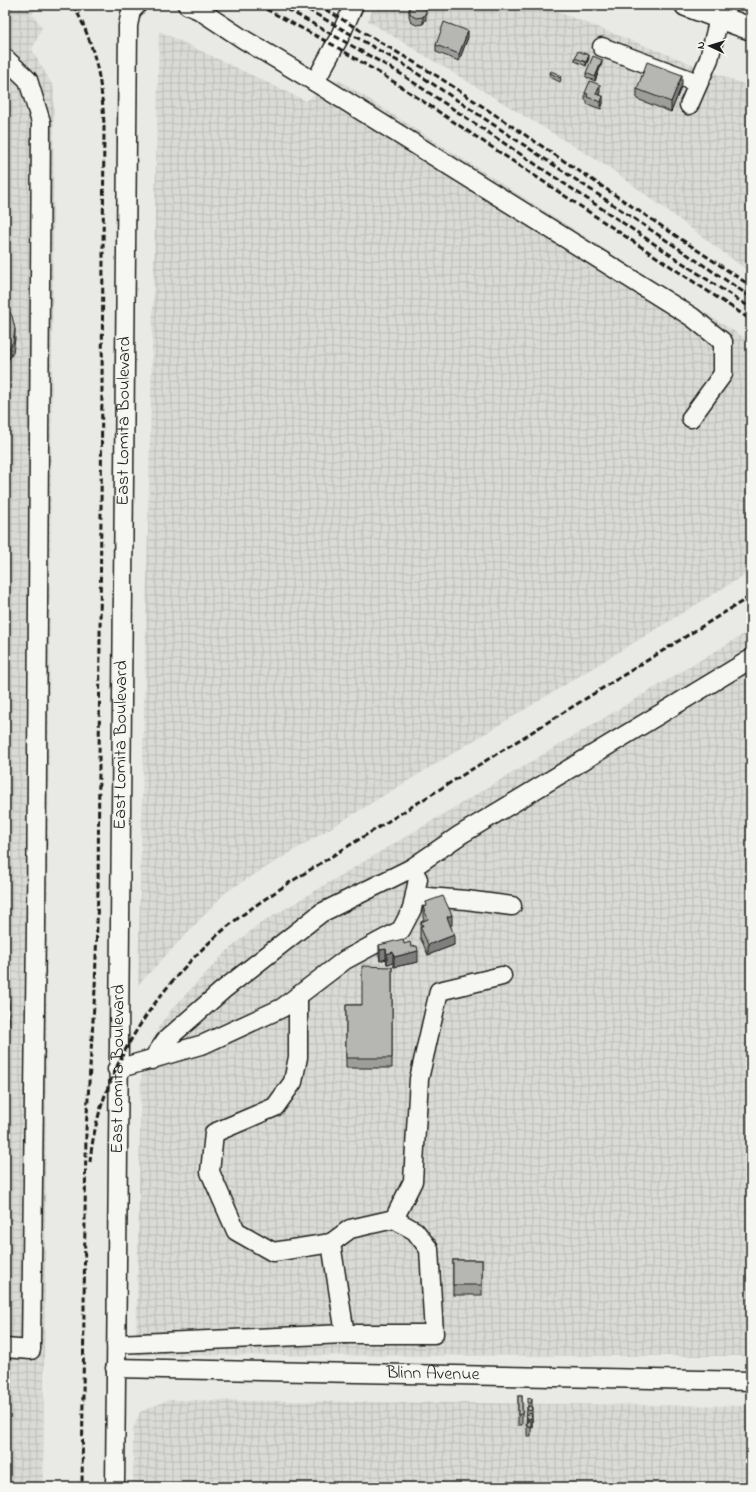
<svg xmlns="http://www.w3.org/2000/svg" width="756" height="1492" font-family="'Indie Flower',sans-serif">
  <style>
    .industrial { fill: url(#industrial-grid) }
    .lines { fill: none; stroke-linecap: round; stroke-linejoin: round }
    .minor-casing { stroke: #1c1c1c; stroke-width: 21 }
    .major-casing { stroke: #1c1c1c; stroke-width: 25 }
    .minor { stroke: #f6f6f2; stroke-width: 18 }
    .major { stroke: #f6f6f2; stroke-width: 22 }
    .rail { stroke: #1c1c1c; stroke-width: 3; stroke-dasharray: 6 3; stroke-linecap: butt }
    .wall { fill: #9d9d9a; stroke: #1c1c1c }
    .shaded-wall { fill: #7f7f7d; stroke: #1c1c1c }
    .building { fill: #b6b6b3; stroke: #1c1c1c }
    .labels { text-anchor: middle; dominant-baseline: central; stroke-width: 4; stroke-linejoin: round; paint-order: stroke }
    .street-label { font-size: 18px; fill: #1c1c1c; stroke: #f6f6f2 }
  </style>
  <defs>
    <pattern id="industrial-grid" width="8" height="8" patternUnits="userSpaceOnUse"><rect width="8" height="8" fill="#dadad6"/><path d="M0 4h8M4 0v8" fill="none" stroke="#babab7"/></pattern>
  </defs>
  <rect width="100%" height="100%" fill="#e9e9e5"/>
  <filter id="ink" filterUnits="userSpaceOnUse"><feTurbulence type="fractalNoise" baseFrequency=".025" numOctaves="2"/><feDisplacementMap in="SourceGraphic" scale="8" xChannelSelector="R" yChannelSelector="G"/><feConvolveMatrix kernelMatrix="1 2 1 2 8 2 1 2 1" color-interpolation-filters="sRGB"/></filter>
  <g filter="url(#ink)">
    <g class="industrial">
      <polygon points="5,5 39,5 32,14 42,27 32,50 54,88 43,1487 5,1487"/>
      <polygon points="374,5 540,5 751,87 751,273 610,168 368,21"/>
      <polygon points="159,31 306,101 337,79 751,342 751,571 226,892 138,985"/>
      <polygon points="751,630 751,1356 136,1355 141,1078 159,1026 173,1008 226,952 258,925"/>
      <polygon points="168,1400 751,1406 751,1487 133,1487 133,1429 140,1412"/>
    </g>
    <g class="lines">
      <g class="minor-casing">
        <g id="minor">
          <polyline points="187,5 199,10 243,39 315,82 339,38 354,5"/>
          <polyline points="602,47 698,83"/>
          <polyline points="5,58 28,80 41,122 36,925 31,1350 5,1348"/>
          <polyline points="315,82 692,317 723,342 723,374 691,418"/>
          <polyline points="689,105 709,59 719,18"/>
          <polyline points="412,868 460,835 751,659"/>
          <polyline points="415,896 466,900 512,906"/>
          <polyline points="298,996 298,1057 293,1082 275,1107 214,1133 210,1172 236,1231 273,1252 331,1243 345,1334"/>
          <polyline points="117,1069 204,1044 282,1008 345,960 401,930 412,909 418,879 412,868 321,913 223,990 166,1040 152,1060"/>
          <polyline points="394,1219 413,1181 419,1079 439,991 502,976"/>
          <polyline points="116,1344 345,1334 434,1334 429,1249 415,1231 394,1219 350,1229 331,1243"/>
          <path id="s1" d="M 115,1368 L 751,1381"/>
          <path id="s2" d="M 115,1487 L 128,26 L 131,11 L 137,5"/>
        </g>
      </g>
      <g class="major-casing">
        <polyline id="major" points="686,5 751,29"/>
      </g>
      <use href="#minor" class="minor"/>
      <use href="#major" class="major"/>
      <g class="rail">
        <path d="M 73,5 C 95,42 103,86 104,128 L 98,891 L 95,989 L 86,1130 L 82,1487"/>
        <polyline points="258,5 335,46 394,82 751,320"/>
        <polyline points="280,5 398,72 714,284 751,308"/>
        <polyline points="300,5 403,64 751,297"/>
        <polyline points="318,5 437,76 751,286"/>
        <path d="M 90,1162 C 98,1073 155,989 221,932 C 243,913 268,897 292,881 L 751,596"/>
      </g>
    </g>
    <g class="wall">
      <polygon points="409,9 426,19 423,24 416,25 411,22 409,16"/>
      <polygon points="468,37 459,61 436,52 436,45"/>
      <polygon points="575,58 589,58 586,66 575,61"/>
      <polygon points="602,63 595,81 586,77 586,73"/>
      <polygon points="550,73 560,75 561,80 560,82 550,77"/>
      <polygon points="682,85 671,112 637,99 637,89"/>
      <polygon points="600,92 599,95 603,103 601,109 587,104 587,101 585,100 585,93"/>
      <polygon points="426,902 452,925 450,926 454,945 428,955 420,937 420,926 421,926 421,922 424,920 423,918 423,907 426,906"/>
      <polygon points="379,945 411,947 418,962 394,967 393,963 387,964 386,959 380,961 379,955"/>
      <polygon points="392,967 392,1068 346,1068 346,1005 362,1005"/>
      <rect x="453" y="1260" width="29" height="35"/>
      <rect x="518" y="1396" width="4" height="29"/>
      <polygon points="532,1399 532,1428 531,1428 531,1436 527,1436 527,1427 526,1426 527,1407 528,1407 528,1403"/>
    </g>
    <g class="shaded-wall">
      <polygon points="426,12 426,19 423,24 423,17"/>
      <polygon points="468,31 468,37 459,61 459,54"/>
      <polygon points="589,55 589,58 586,66 586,62"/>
      <polygon points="602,60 602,63 595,81 595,77"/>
      <polygon points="682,75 682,85 671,112 671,102"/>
      <polygon points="600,85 600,92 596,101 596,94"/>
      <polygon points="603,96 603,103 601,109 601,102"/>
      <polygon points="15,329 15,339 13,353 5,365 5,355"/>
      <polygon points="452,915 452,925 447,927 447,917"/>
      <polygon points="454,935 454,945 428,955 428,945"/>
      <polygon points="386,949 386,959 380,961 380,950"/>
      <polygon points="418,951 418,962 394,967 394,957"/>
      <polygon points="393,952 393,963 387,964 387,954"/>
      <polygon points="9,1013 9,1023 5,1038 5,1027"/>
      <polygon points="532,1418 532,1428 531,1428 531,1426 528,1426 528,1419"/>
    </g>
    <g class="building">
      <polygon points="412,5 425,5 426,12 423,17 416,18 411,15 409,9"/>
      <polygon points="444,22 468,31 459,54 436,45"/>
      <polygon points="578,51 589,55 586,62 575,58"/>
      <polygon points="593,56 602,60 595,77 586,73"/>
      <polygon points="647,62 682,75 671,102 637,89"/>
      <polygon points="551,71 560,75 561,76 560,78 550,73"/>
      <polygon points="590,81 600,85 596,94 603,96 601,102 587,97 588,94 585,93"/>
      <polygon points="5,305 12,316 15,329 13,342 5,355"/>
      <polygon points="443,896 452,915 447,917 454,935 428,945 420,926 423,926 421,922 428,919 423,907 427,906 426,902"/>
      <polygon points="403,939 404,944 410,942 411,947 417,946 418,951 394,957 393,952 387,954 386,949 380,950 379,945"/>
      <polygon points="362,966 392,967 392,1058 346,1058 346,1005 362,1005"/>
      <polygon points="5,994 9,1004 9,1013 5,1027"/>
      <rect x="453" y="1260" width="29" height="25"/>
      <polygon points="518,1396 522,1396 522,1414 518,1415"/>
      <polygon points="528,1398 532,1399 531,1403 528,1403"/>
      <polygon points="531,1406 532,1410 528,1411 527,1407"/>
      <polygon points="531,1413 532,1418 528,1419 526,1415"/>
      <rect x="527" y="1421" width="4" height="5"/>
    </g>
  </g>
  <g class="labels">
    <g class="street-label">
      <text stroke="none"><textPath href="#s2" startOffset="1066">East Lomita Boulevard</textPath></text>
      <text stroke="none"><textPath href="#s2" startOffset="742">East Lomita Boulevard</textPath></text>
      <text stroke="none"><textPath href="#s2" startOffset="418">East Lomita Boulevard</textPath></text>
      <text stroke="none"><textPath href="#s1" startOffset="318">Blinn Avenue</textPath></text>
    </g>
  </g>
  <rect width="756" height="1492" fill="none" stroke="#f6f6f2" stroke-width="20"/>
  <rect x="10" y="10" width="736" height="1472" fill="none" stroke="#1c1c1c" stroke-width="1.5" filter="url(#ink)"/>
  <g transform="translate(710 46) rotate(274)" stroke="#f6f6f2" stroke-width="3" paint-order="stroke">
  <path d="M0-3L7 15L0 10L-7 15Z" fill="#1c1c1c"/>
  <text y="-6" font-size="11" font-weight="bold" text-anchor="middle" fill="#1c1c1c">N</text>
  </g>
</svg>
